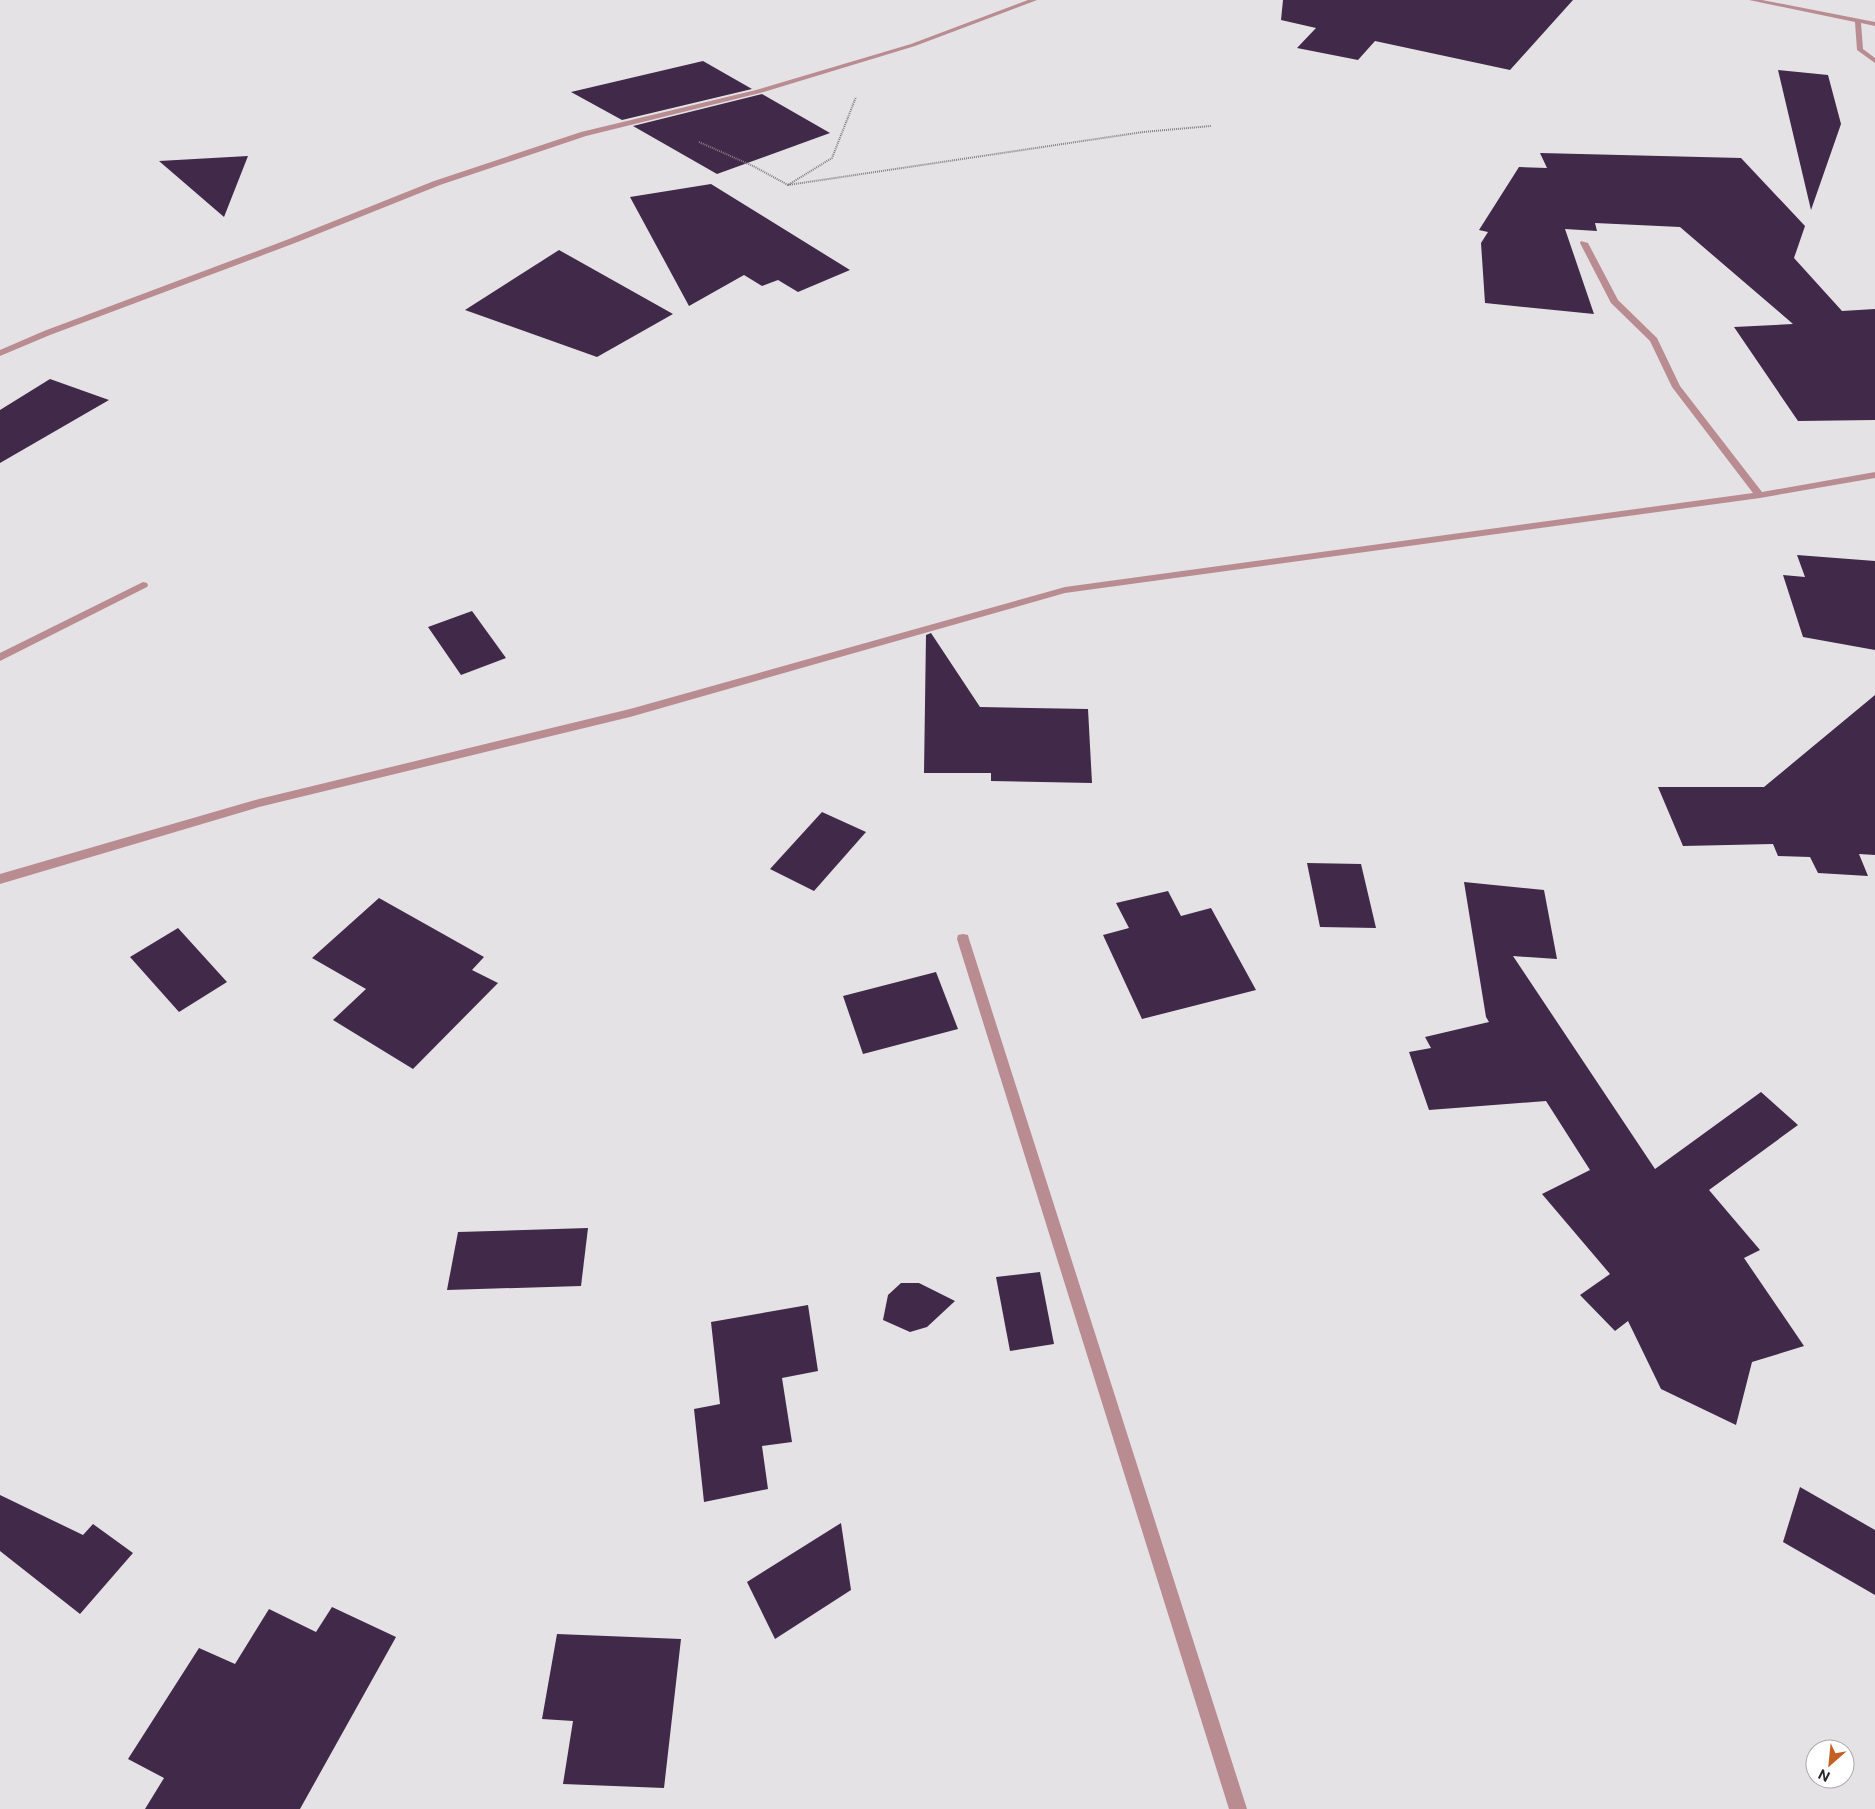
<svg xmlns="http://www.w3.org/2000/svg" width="1875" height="1809" font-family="'Public Sans',sans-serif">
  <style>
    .building { fill: #41294a }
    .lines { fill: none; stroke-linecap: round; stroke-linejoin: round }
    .path { stroke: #817f81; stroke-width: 2; stroke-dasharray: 1 1; stroke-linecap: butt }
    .minor { fill: #b98c92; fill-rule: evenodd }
  </style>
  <rect width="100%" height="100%" fill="#e5e2e6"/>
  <g class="building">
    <polygon points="1283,0 1573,0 1510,70 1375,41 1358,60 1297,48 1316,28 1281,20"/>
    <polygon points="703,61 752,89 622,120 571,92"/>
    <polygon points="1778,70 1828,75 1841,124 1811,210"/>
    <polygon points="762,94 830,133 717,174 633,126"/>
    <polygon points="1540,153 1741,158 1805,226 1794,258 1842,311 1875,309 1875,420 1798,421 1734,327 1793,324 1680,227 1595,223 1597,231 1565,229 1594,314 1485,303 1481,243 1488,232 1479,230 1519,167 1547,168"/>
    <polygon points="248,156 224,217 159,161"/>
    <polygon points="711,184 850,270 798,292 778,280 762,286 744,275 689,306 630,197"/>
    <polygon points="559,250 673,314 597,357 465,310"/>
    <polygon points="50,379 109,400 0,463 0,410"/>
    <polygon points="1797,555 1875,561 1875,650 1803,637 1783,575 1805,577"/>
    <polygon points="472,611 506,658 461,675 428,627"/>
    <polygon points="931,633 980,707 1088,709 1092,783 991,781 991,773 924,773 926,635"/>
    <polygon points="1875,695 1875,855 1859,854 1868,876 1818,873 1810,857 1778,856 1773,844 1683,846 1658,787 1764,787"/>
    <polygon points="822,812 866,832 814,891 770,869"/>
    <polygon points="1307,863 1361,864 1376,928 1320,927"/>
    <polygon points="1464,882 1544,890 1557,959 1513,956 1655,1169 1761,1092 1798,1125 1709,1190 1760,1250 1744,1258 1804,1346 1752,1362 1736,1425 1661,1389 1628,1321 1615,1331 1580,1295 1610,1274 1542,1194 1590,1170 1546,1101 1429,1110 1409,1052 1431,1048 1425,1037 1489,1022 1486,1017"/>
    <polygon points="1168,891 1181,916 1211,908 1256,990 1142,1019 1103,935 1129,928 1116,903"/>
    <polygon points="379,898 484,957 472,970 498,983 413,1069 333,1020 366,989 312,958"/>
    <polygon points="178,928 227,982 179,1012 130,957"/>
    <polygon points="936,972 958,1029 863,1054 843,996"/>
    <polygon points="588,1228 581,1286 447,1290 458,1232"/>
    <polygon points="1040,1272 1054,1344 1010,1351 996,1277"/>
    <polygon points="901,1283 919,1283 955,1301 927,1327 910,1332 883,1320 888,1295"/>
    <polygon points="808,1305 818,1371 782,1378 792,1442 762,1446 768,1489 704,1502 694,1409 720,1404 711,1322"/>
    <polygon points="1800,1487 1875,1530 1875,1595 1783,1542"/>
    <polygon points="0,1495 83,1535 93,1524 133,1553 80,1614 0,1551"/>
    <polygon points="841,1523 851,1590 775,1639 747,1582"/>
    <polygon points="332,1607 396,1637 300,1809 145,1809 164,1778 128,1759 199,1648 235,1664 269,1609 316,1632"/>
    <polygon points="557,1634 681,1639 664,1788 563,1784 573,1721 542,1719"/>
  </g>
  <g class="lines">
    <g class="path">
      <polyline points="699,142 753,166 788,185 832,158 856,97"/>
      <polyline points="788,185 1143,132 1211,126"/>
    </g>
    <g class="minor">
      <polygon points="1028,0 1037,0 915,46 760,93 586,136 440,185 295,243 50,335 0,356 0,350 44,331 289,239 434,181 581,132 756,90 911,44"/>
      <polygon points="1749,0 1762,0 1875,22 1875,26 1861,23 1863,49 1875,58 1875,63 1857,50 1855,22"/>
      <polygon points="1581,241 1588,243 1618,300 1657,338 1680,386 1762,492 1875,472 1875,478 1760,498 1065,593 630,717 259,807 0,884 0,874 259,799 630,709 1065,587 1753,493 1672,387 1650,341 1611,303 1580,243"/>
      <polygon points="143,582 147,583 148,585 147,587 0,661 0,653"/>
      <polygon points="963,934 968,935 969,939 1247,1809 1229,1809 957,939 958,935"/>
    </g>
  </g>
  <g transform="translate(1830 1764) rotate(207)"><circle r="24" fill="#ffffff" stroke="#a9a9a9"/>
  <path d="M0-4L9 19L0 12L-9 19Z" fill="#c26123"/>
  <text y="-8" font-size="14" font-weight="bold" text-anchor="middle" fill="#282728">N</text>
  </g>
</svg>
